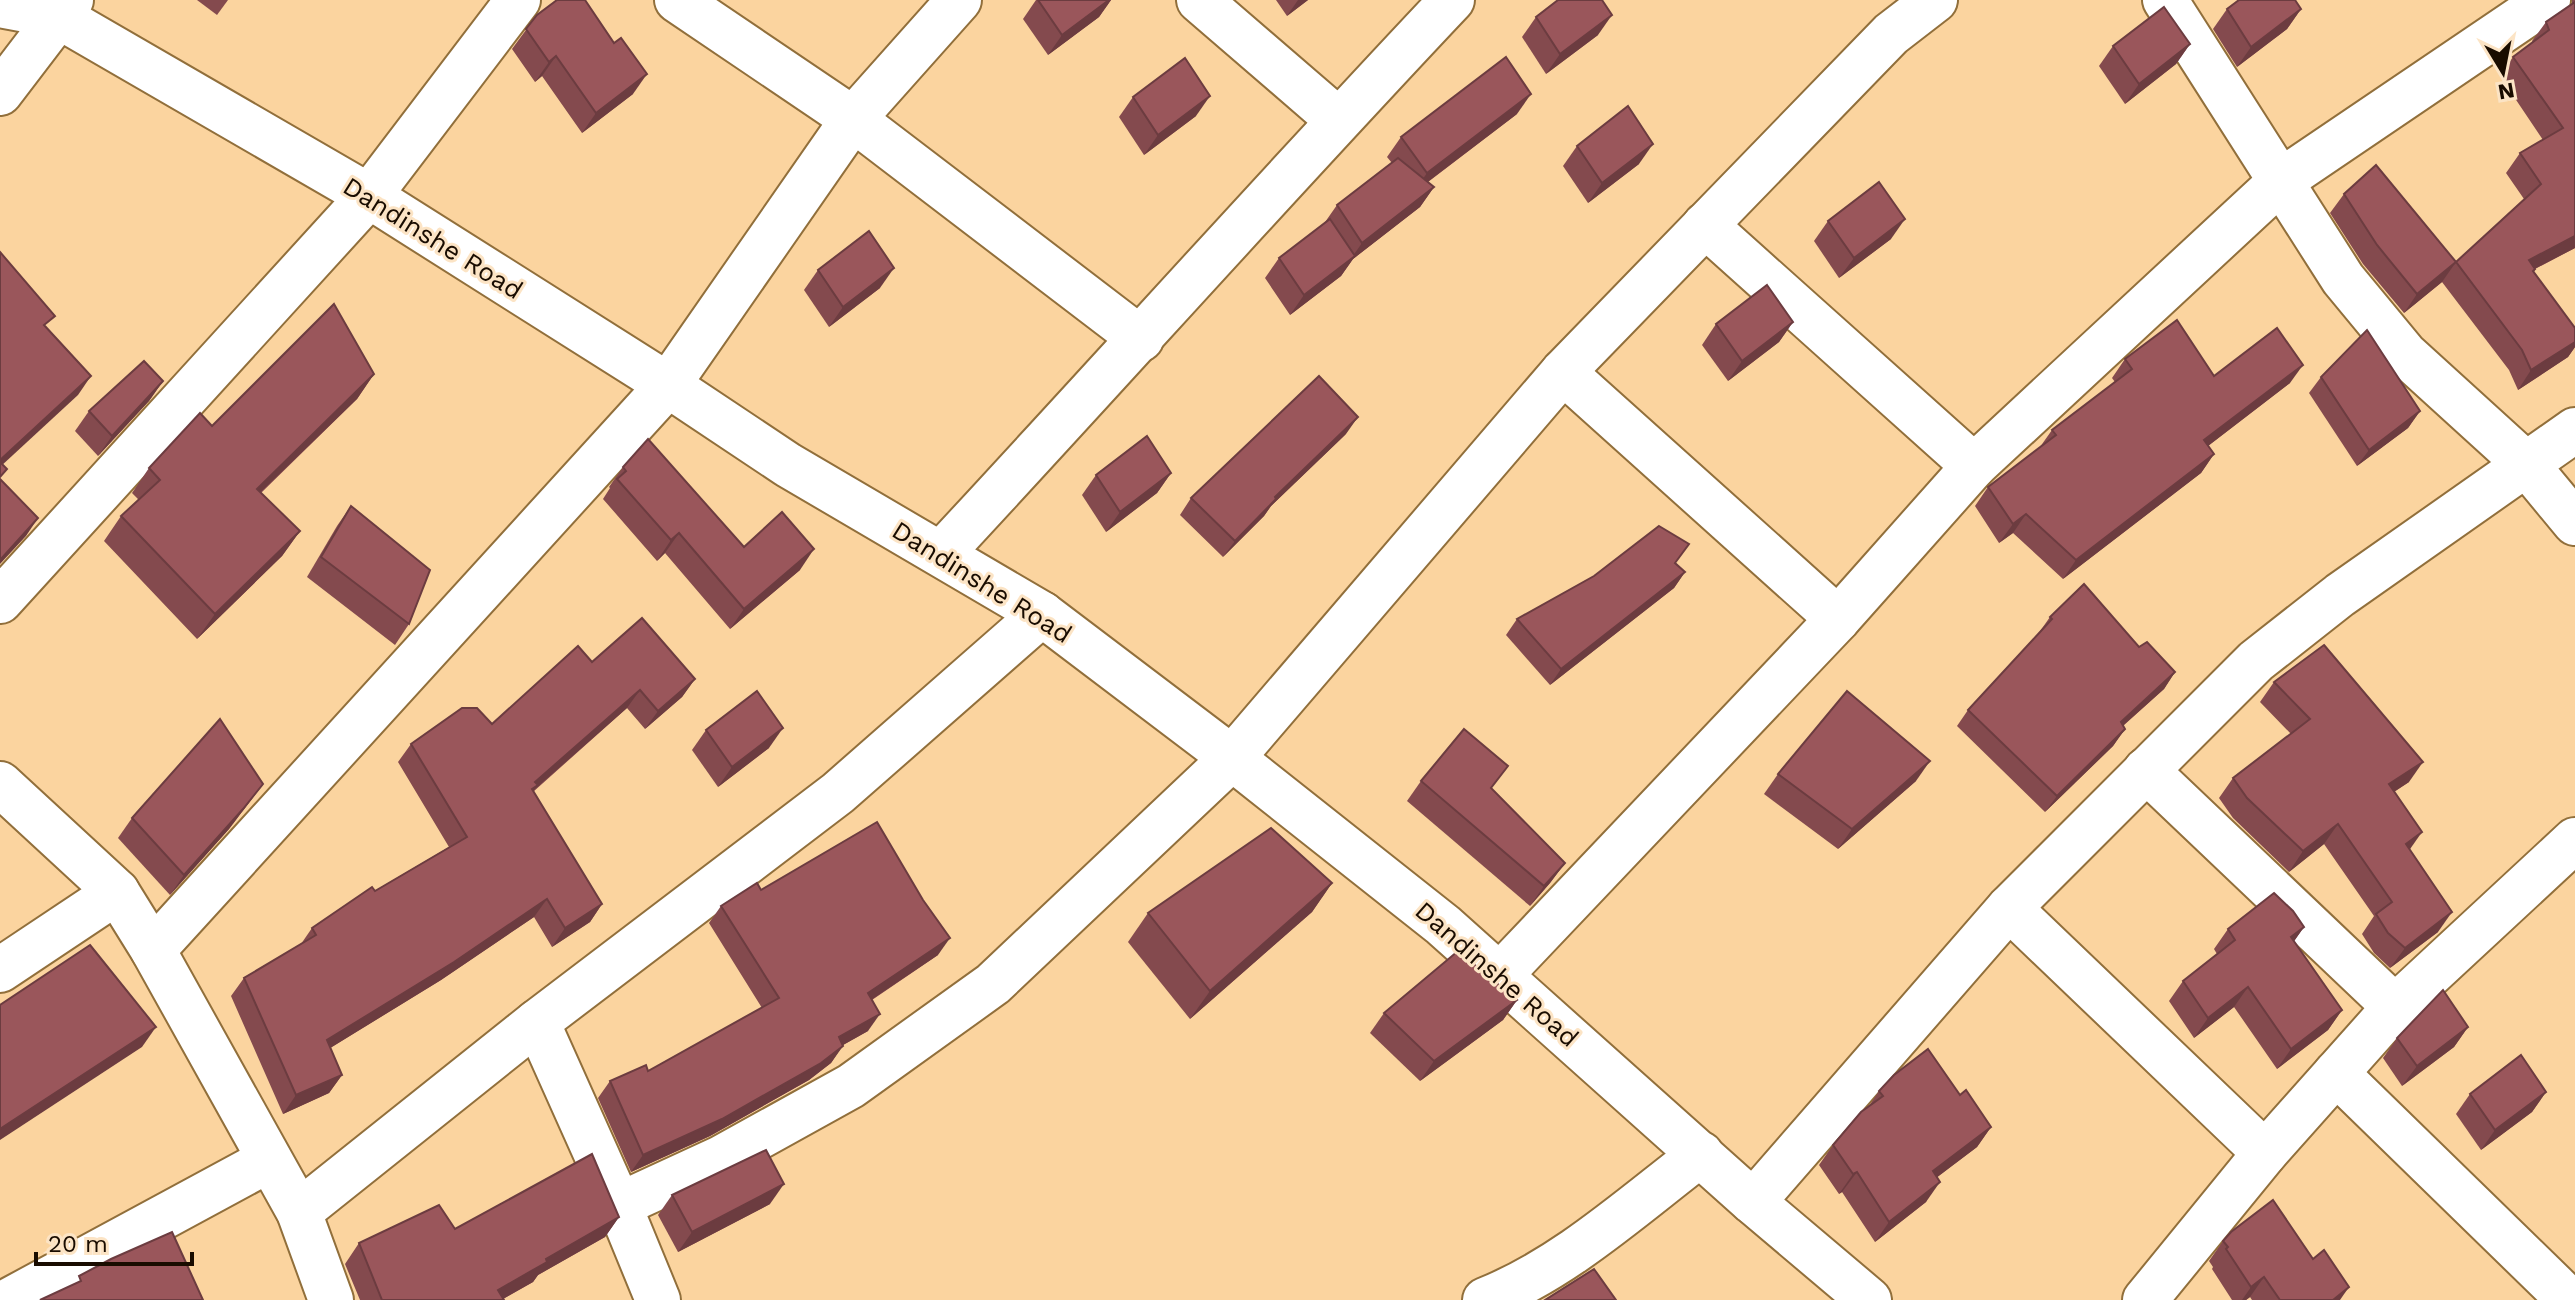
<svg xmlns="http://www.w3.org/2000/svg" width="2575" height="1300" font-family="'Work Sans',sans-serif">
  <style>
    .lines { fill: none; stroke-linecap: round; stroke-linejoin: round }
    .minor-casing { stroke: #916f3b; stroke-width: 48 }
    .tertiary-casing { stroke: #916f3b; stroke-width: 48 }
    .minor { stroke: #fff; stroke-width: 44 }
    .tertiary { stroke: #fff; stroke-width: 44 }
    .wall { fill: #844a4e }
    .shaded-wall { fill: #6c3c40 }
    .building { fill: #9a565b; stroke: #6c3c40; stroke-width: 2 }
    .labels { text-anchor: middle; dominant-baseline: central; stroke-width: 6; stroke-linejoin: round; paint-order: stroke }
    .street-label { font-size: 26px; fill: #190c00; stroke: #fce4c5 }
  </style>
  <rect width="100%" height="100%" fill="#fbd49f"/>
  <g class="lines">
    <g class="minor-casing">
      <g id="minor">
        <polyline points="677,0 853,119 1141,339"/>
        <polyline points="1199,0 1338,120"/>
        <polyline points="2165,0 2343,279 2405,354 2527,465 2575,523"/>
        <polyline points="0,93 71,0"/>
        <polyline points="1705,225 1974,466"/>
        <polyline points="1563,372 1838,619"/>
        <path d="M 941,554 C 1112,370 1279,183 1452,0"/>
        <polyline points="0,601 369,196 518,0"/>
        <polyline points="2146,770 2395,1007"/>
        <polyline points="0,784 117,892 153,950 299,1212 331,1300"/>
        <polyline points="2009,908 2265,1153"/>
        <polyline points="153,950 668,385 853,119 959,0"/>
        <polyline points="0,970 117,892"/>
        <polyline points="1500,975 1838,619 1974,466 2282,180 2548,0"/>
        <polyline points="537,1022 619,1205 658,1300"/>
        <polyline points="2336,1073 2569,1300"/>
        <polyline points="1753,1202 2009,908 2256,661 2340,595 2575,430"/>
        <polyline points="619,1205 721,1158 851,1086 993,984 1232,758 1563,372 1891,34 1935,0"/>
        <polyline points="299,1212 537,1022 838,793 1042,614"/>
        <polyline points="10,1300 269,1160"/>
        <path d="M 1485,1300 C 1564,1269 1634,1205 1701,1154"/>
        <polyline points="2145,1300 2265,1153 2395,1007 2575,840"/>
      </g>
    </g>
    <g class="tertiary-casing">
      <polyline id="tertiary" points="0,5 58,16 369,196 668,385 788,465 1042,614 1232,758 1443,925 1753,1202 1869,1300"/>
    </g>
    <use href="#minor" class="minor"/>
    <use href="#tertiary" class="tertiary"/>
  </g>
  <g class="wall">
    <polygon points="197,0 228,0 217,15"/>
    <polygon points="1036,0 1111,0 1099,17 1048,55 1023,19"/>
    <polygon points="1276,0 1308,0 1287,16"/>
    <polygon points="2572,0 2575,0 2575,248 2535,269 2534,272 2575,328 2575,347 2568,357 2518,390 2509,370 2442,282 2404,313 2363,264 2330,213 2344,194 2456,262 2524,199 2506,173 2520,153 2543,140 2500,76 2513,57 2533,43 2532,41 2546,22 2572,4"/>
    <polygon points="2227,9 2301,9 2287,29 2237,67 2213,29"/>
    <polygon points="537,15 614,43 633,94 582,133 542,76 535,82 512,49"/>
    <polygon points="1536,17 1598,35 1546,74 1522,37"/>
    <polygon points="2190,44 2176,64 2125,104 2099,66 2113,46"/>
    <polygon points="1133,97 1196,116 1144,155 1119,117"/>
    <polygon points="1517,114 1428,182 1434,187 1420,207 1353,259 1341,276 1290,315 1265,278 1279,258 1323,225 1337,205 1392,163 1387,157 1401,137"/>
    <polygon points="1577,146 1639,164 1588,203 1563,166"/>
    <polygon points="1828,221 1891,239 1839,278 1814,241"/>
    <polygon points="818,270 880,288 829,327 804,290"/>
    <polygon points="1793,322 1779,342 1728,381 1702,345 1716,324"/>
    <polygon points="2125,359 2214,376 2290,383 2208,446 2214,454 2201,473 2063,579 2013,533 1999,543 1975,506 1988,487 2040,447 2052,430 2115,382 2112,378"/>
    <polygon points="374,374 357,399 261,493 300,531 282,556 197,639 104,541 121,516 139,500 132,493 149,468 212,426"/>
    <polygon points="2321,377 2420,411 2408,428 2357,466 2309,393"/>
    <polygon points="163,381 149,401 98,456 75,431 89,411"/>
    <polygon points="1346,434 1271,506 1264,516 1223,557 1180,515 1191,498"/>
    <polygon points="623,467 744,547 800,570 730,629 665,553 657,561 603,499 610,488 609,487"/>
    <polygon points="1171,473 1157,493 1106,532 1082,495 1096,475"/>
    <polygon points="351,506 409,624 395,645 307,577 337,526"/>
    <polygon points="1675,563 1685,572 1674,588 1550,685 1506,635 1517,619"/>
    <polygon points="2050,617 2139,647 2175,672 2164,689 2123,726 2125,729 2113,746 2045,812 1957,726 1968,710 2038,634"/>
    <polygon points="592,662 695,679 682,697 645,729 627,708 533,792 602,904 590,922 552,947 534,917 441,980 330,1048 342,1075 329,1093 283,1114 231,996 244,978 301,944 312,928 449,847 398,762 411,744 492,724"/>
    <polygon points="2274,682 2409,782 2394,792 2410,850 2438,932 2390,968 2374,953 2362,934 2374,916 2324,844 2289,872 2233,818 2219,798 2233,778 2291,734 2260,702"/>
    <polygon points="706,730 769,748 718,787 692,750"/>
    <polygon points="1778,774 1916,781 1838,849 1764,794"/>
    <polygon points="1421,781 1492,789 1565,863 1550,883 1530,906 1407,801"/>
    <polygon points="263,784 229,829 170,895 118,838 132,818"/>
    <polygon points="1332,883 1312,912 1190,1019 1128,942 1148,913"/>
    <polygon points="761,890 938,955 872,1000 868,1031 843,1045 831,1063 809,1080 710,1136 631,1172 598,1098 610,1081 648,1071 762,1008 709,923 721,906"/>
    <polygon points="2304,927 2294,941 2342,1010 2328,1030 2277,1069 2234,1007 2194,1038 2169,1001 2183,981 2217,954 2214,949 2228,929"/>
    <polygon points="1517,1000 1503,1020 1420,1081 1370,1033 1384,1013"/>
    <polygon points="2468,1027 2454,1047 2402,1086 2383,1058 2397,1038"/>
    <polygon points="1879,1091 1960,1095 1991,1127 1977,1147 1937,1177 1926,1202 1875,1242 1842,1192 1839,1194 1819,1165 1833,1145 1869,1106"/>
    <polygon points="2546,1092 2532,1112 2481,1150 2456,1114 2470,1094"/>
    <polygon points="672,1195 770,1204 678,1252 658,1215"/>
    <polygon points="619,1217 605,1237 538,1275 533,1282 503,1299 504,1300 360,1300 345,1264 359,1243 455,1229"/>
    <polygon points="2223,1241 2340,1300 2252,1300 2250,1297 2246,1300 2232,1300 2212,1269 2213,1267 2209,1261"/>
  </g>
  <g class="shaded-wall">
    <polygon points="1109,0 1111,0 1099,17 1048,55 1062,35"/>
    <polygon points="1298,0 1308,0 1287,16"/>
    <polygon points="2301,9 2287,29 2237,67 2251,47"/>
    <polygon points="1612,15 1598,35 1546,74 1560,54"/>
    <polygon points="2190,44 2176,64 2125,104 2139,84"/>
    <polygon points="556,56 542,76 535,82 549,62"/>
    <polygon points="647,74 633,94 582,133 596,113"/>
    <polygon points="1531,94 1517,114 1413,193 1427,173"/>
    <polygon points="1210,96 1196,116 1144,155 1158,135"/>
    <polygon points="1653,144 1639,164 1588,203 1602,183"/>
    <polygon points="1434,187 1420,207 1353,259 1341,276 1290,315 1304,295 1350,260 1362,243"/>
    <polygon points="1905,219 1891,239 1839,278 1854,258"/>
    <polygon points="2575,236 2575,248 2515,279 2529,260"/>
    <polygon points="2456,262 2442,282 2404,313 2417,294"/>
    <polygon points="894,268 880,288 829,327 843,307"/>
    <polygon points="1793,322 1779,342 1728,381 1742,361"/>
    <polygon points="2575,342 2575,347 2568,357 2518,390 2531,370"/>
    <polygon points="2303,365 2290,383 2191,459 2204,440"/>
    <polygon points="374,374 357,399 239,513 257,489"/>
    <polygon points="91,376 78,395 0,467 0,460"/>
    <polygon points="163,381 149,401 98,456 112,436"/>
    <polygon points="2420,411 2408,428 2357,466 2369,450"/>
    <polygon points="1358,417 1346,434 1271,506 1264,516 1223,557 1235,541 1275,497"/>
    <polygon points="2214,454 2201,473 2063,579 2076,560"/>
    <polygon points="1171,473 1157,493 1106,532 1120,512"/>
    <polygon points="2026,514 2013,533 1999,543 2013,524"/>
    <polygon points="38,518 26,536 0,564 0,560"/>
    <polygon points="300,531 282,556 197,639 215,614"/>
    <polygon points="679,533 665,553 657,561 671,540"/>
    <polygon points="814,549 800,570 730,629 744,609"/>
    <polygon points="1685,572 1674,588 1550,685 1561,669"/>
    <polygon points="2175,672 2164,689 2109,738 2121,722"/>
    <polygon points="695,679 682,697 645,729 658,711"/>
    <polygon points="640,690 627,708 535,789 525,804 535,782"/>
    <polygon points="783,728 769,748 718,787 732,767"/>
    <polygon points="2125,729 2113,746 2045,812 2057,796"/>
    <polygon points="1930,761 1916,781 1838,849 1852,829"/>
    <polygon points="2423,762 2409,782 2375,804 2389,784"/>
    <polygon points="263,784 229,829 170,895 184,875"/>
    <polygon points="2338,824 2324,844 2289,872 2303,851"/>
    <polygon points="2422,832 2408,852 2406,844"/>
    <polygon points="1565,863 1550,883 1530,906 1544,886"/>
    <polygon points="1332,883 1312,912 1190,1019 1210,991"/>
    <polygon points="547,899 534,917 441,980 314,1058 327,1040"/>
    <polygon points="602,904 590,922 552,947 565,928"/>
    <polygon points="2452,912 2438,932 2390,968 2405,948"/>
    <polygon points="2304,927 2290,947 2291,937"/>
    <polygon points="950,938 938,955 856,1010 868,993"/>
    <polygon points="2248,987 2234,1007 2194,1038 2208,1018"/>
    <polygon points="1517,1000 1503,1020 1420,1081 1434,1061"/>
    <polygon points="2342,1010 2328,1030 2277,1069 2291,1049"/>
    <polygon points="880,1014 868,1031 827,1054 839,1037"/>
    <polygon points="156,1027 142,1047 0,1140 0,1129"/>
    <polygon points="2468,1027 2454,1047 2402,1086 2417,1066"/>
    <polygon points="843,1046 831,1063 809,1080 710,1136 631,1172 643,1155"/>
    <polygon points="342,1075 329,1093 283,1114 296,1095"/>
    <polygon points="2546,1092 2532,1112 2481,1150 2495,1130"/>
    <polygon points="1991,1127 1977,1147 1919,1191 1933,1171"/>
    <polygon points="1857,1172 1842,1192 1839,1194 1853,1174"/>
    <polygon points="1940,1182 1926,1202 1875,1242 1889,1222"/>
    <polygon points="784,1184 770,1204 678,1252 692,1232"/>
    <polygon points="619,1217 605,1237 538,1275 533,1282 501,1300 498,1290 546,1259"/>
    <polygon points="2264,1277 2250,1297 2246,1300 2242,1300 2251,1287"/>
    <polygon points="2349,1287 2340,1300 2333,1300"/>
  </g>
  <g class="building">
    <polygon points="557,0 585,0 614,43 621,38 647,74 596,113 556,56 549,62 526,29 537,15"/>
    <polygon points="1038,0 1109,0 1062,35"/>
    <polygon points="1558,0 1602,0 1612,15 1560,54 1536,17"/>
    <polygon points="2239,0 2295,0 2301,9 2251,47 2227,9"/>
    <polygon points="2575,2 2575,236 2529,260 2535,269 2533,271 2575,328 2575,342 2531,370 2522,350 2456,262 2417,294 2377,245 2344,194 2376,165 2456,262 2541,184 2520,153 2563,128 2513,57 2549,30 2546,22"/>
    <polygon points="2164,7 2190,44 2139,84 2113,46"/>
    <polygon points="1506,57 1531,94 1427,173 1401,137"/>
    <polygon points="1185,58 1210,96 1158,135 1133,97"/>
    <polygon points="1628,106 1653,144 1602,183 1577,146"/>
    <polygon points="1398,158 1434,187 1362,243 1337,205"/>
    <polygon points="1879,182 1905,219 1854,258 1828,221"/>
    <polygon points="1330,219 1355,256 1304,295 1279,258"/>
    <polygon points="869,231 894,268 843,307 818,270"/>
    <polygon points="0,252 55,316 44,325 91,376 0,460"/>
    <polygon points="1767,285 1793,322 1742,361 1716,324"/>
    <polygon points="334,304 374,374 257,489 300,531 215,614 121,516 160,480 149,468 200,413 212,426"/>
    <polygon points="2177,320 2214,376 2277,328 2303,365 2204,440 2214,454 2076,560 2026,514 2013,524 1988,487 2056,435 2052,430 2132,369 2125,359"/>
    <polygon points="2367,330 2420,411 2369,450 2321,377"/>
    <polygon points="144,361 163,381 112,436 89,411"/>
    <polygon points="1319,376 1358,417 1275,497 1276,499 1235,541 1191,498"/>
    <polygon points="1147,436 1171,473 1120,512 1096,475"/>
    <polygon points="648,439 744,547 782,512 814,549 744,609 679,533 671,540 617,479 626,471 623,467"/>
    <polygon points="0,462 7,469 0,477"/>
    <polygon points="0,479 38,518 0,560"/>
    <polygon points="351,506 430,570 409,624 321,557"/>
    <polygon points="1659,526 1689,544 1675,563 1685,572 1561,669 1517,619 1594,576"/>
    <polygon points="2084,584 2139,647 2147,642 2175,672 2121,722 2125,729 2057,796 1968,710 2052,619 2050,617"/>
    <polygon points="642,618 695,679 658,711 640,690 535,782 538,785 532,789 602,904 565,928 547,899 454,962 327,1040 342,1075 296,1095 244,978 316,935 312,928 372,887 375,891 467,837 411,744 462,708 477,708 492,724 578,646 592,662"/>
    <polygon points="2324,645 2423,762 2389,784 2422,832 2406,844 2452,912 2405,948 2388,933 2376,914 2392,902 2338,824 2303,851 2247,798 2233,778 2310,719 2274,682"/>
    <polygon points="757,691 783,728 732,767 706,730"/>
    <polygon points="1847,691 1930,761 1852,829 1778,774"/>
    <polygon points="220,719 263,784 243,809 184,875 132,818"/>
    <polygon points="1464,729 1508,766 1491,788 1565,863 1544,886 1421,781"/>
    <polygon points="877,822 923,900 950,938 868,993 880,1014 839,1037 843,1046 821,1063 722,1119 643,1155 610,1081 646,1065 648,1071 779,998 721,906 757,883 761,890"/>
    <polygon points="1271,828 1332,883 1210,991 1148,913"/>
    <polygon points="2274,893 2293,911 2304,927 2291,937 2342,1010 2291,1049 2248,987 2208,1018 2183,981 2235,940 2228,929"/>
    <polygon points="90,945 156,1027 0,1129 0,1005"/>
    <polygon points="1458,951 1517,1000 1434,1061 1384,1013"/>
    <polygon points="2443,990 2468,1027 2417,1066 2397,1038"/>
    <polygon points="1928,1049 1960,1095 1966,1090 1991,1127 1933,1171 1940,1182 1889,1222 1857,1172 1853,1174 1833,1145 1861,1112 1883,1096 1879,1091 1894,1075"/>
    <polygon points="2521,1055 2546,1092 2495,1130 2470,1094"/>
    <polygon points="766,1150 784,1184 692,1232 672,1195"/>
    <polygon points="592,1154 619,1217 546,1259 547,1262 498,1290 504,1300 382,1300 359,1243 439,1205 455,1229"/>
    <polygon points="2273,1200 2313,1259 2324,1250 2349,1287 2333,1300 2280,1300 2264,1277 2251,1287 2226,1249 2228,1247 2223,1241 2231,1232"/>
    <polygon points="172,1232 203,1300 40,1300 81,1281 79,1276 111,1259"/>
    <polygon points="1594,1269 1616,1300 1545,1300"/>
  </g>
  <g class="labels">
    <g class="street-label">
      <text transform="translate(433 238) rotate(32)">Dandinshe Road</text>
      <text transform="translate(982 582) rotate(32)">Dandinshe Road</text>
      <text transform="translate(1497 974) rotate(41)">Dandinshe Road</text>
    </g>
  </g>
  <g transform="translate(2503 72) rotate(170)" stroke="#fce4c5" stroke-width="6" paint-order="stroke">
  <path d="M0-6L14 30L0 20L-14 30Z" fill="#190c00"/>
  <text y="-12" font-size="22" font-weight="bold" text-anchor="middle" fill="#190c00">N</text>
  </g>
  <path d="M36 1252v12h156v-12" fill="none" stroke="#190c00" stroke-width="4"/>
  <text x="48" y="1252" font-size="24" fill="#190c00" stroke="#fce4c5" stroke-width="6" paint-order="stroke">20 m</text>
</svg>
